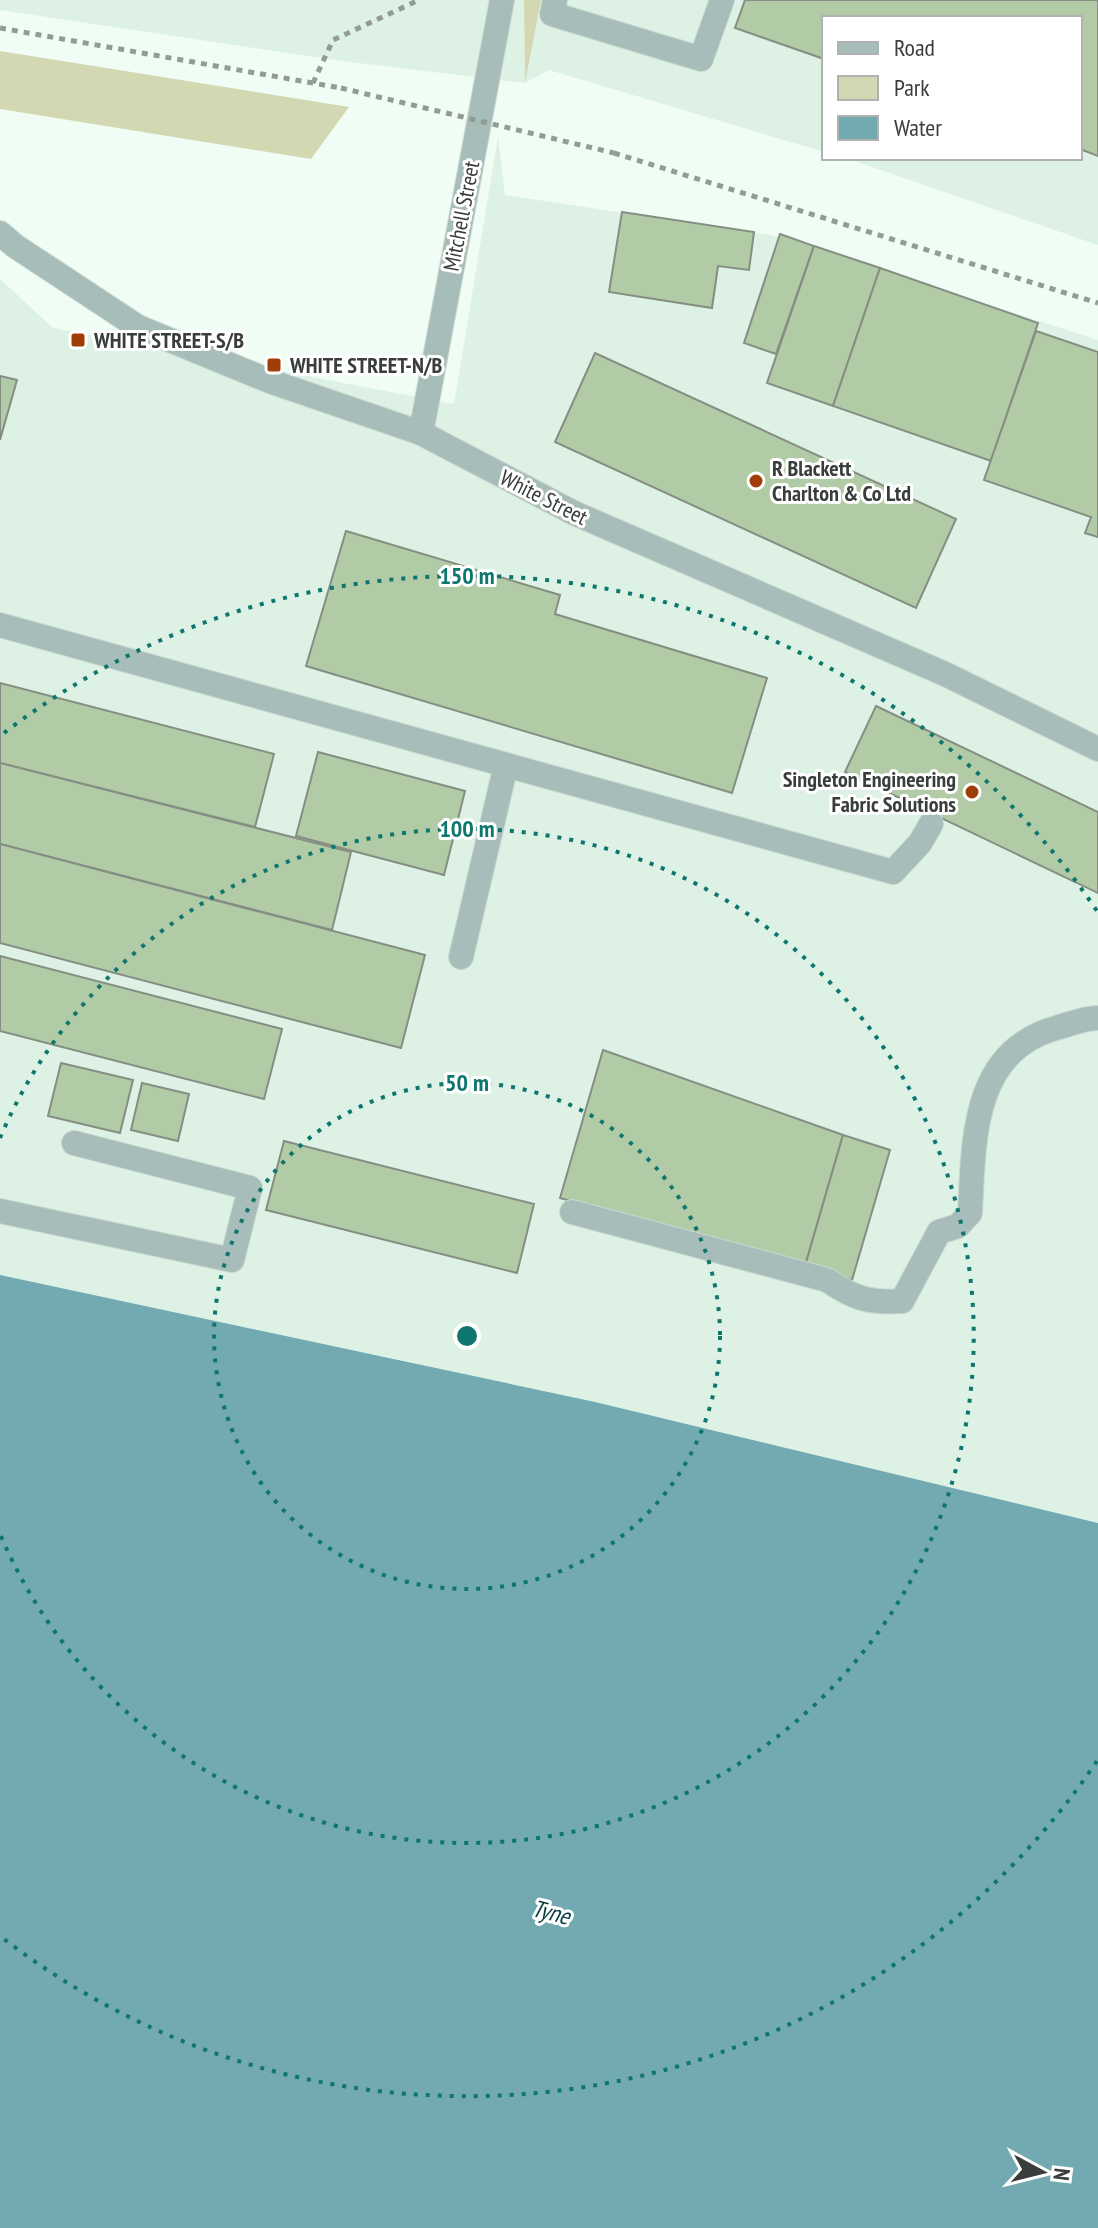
<svg xmlns="http://www.w3.org/2000/svg" width="1098" height="2228" font-family="'PT Sans Narrow',sans-serif">
  <style>
    .built { fill: #ddf2e5 }
    .green { fill: #d3d7b2 }
    .water { fill: #73a9b1 }
    .building { fill: #b1cba6; stroke: #868e83; stroke-width: 2 }
    .lines { fill: none; stroke-linecap: round; stroke-linejoin: round }
    .minor-casing { stroke: #cbd7d0; stroke-width: 26 }
    .path { stroke: #929b96; stroke-width: 5; stroke-dasharray: 6 6; stroke-linecap: butt }
    .minor { stroke: #a6bdb9; stroke-width: 24 }
    .path-bridge { stroke: #929b96; stroke-width: 5; stroke-dasharray: 6 6; stroke-linecap: butt }
    .ring { fill: none; stroke: #0f766e; stroke-width: 4; stroke-dasharray: 4 8 }
    .poi-dot { fill: #a13d06; stroke: #fff; stroke-width: 3 }
    .labels { text-anchor: middle; dominant-baseline: central; stroke-width: 6; stroke-linejoin: round; paint-order: stroke }
    .street-label { font-size: 22px; fill: #393e3b; stroke: #fff }
    .poi-label { font-size: 22px; font-weight: bold; fill: #393e3b; stroke: #fff; text-anchor: start }
    .water-label { font-size: 24px; font-style: italic; fill: #0a3f45; stroke: #fff }
    .centre { fill: #0f766e; stroke: #fff; stroke-width: 4 }
    .ring-label { font-size: 24px; text-anchor: middle; font-weight: bold; fill: #0f766e; stroke: #fff; stroke-width: 6; stroke-linejoin: round; paint-order: stroke }
  </style>
  <rect width="100%" height="100%" fill="#effdf5"/>
  <g class="built">
    <polygon points="0,0 524,0 525,78 541,0 1098,0 1098,245 846,158 1080,158 1080,18 824,18 824,152 549,70 525,83 342,61 0,10"/>
    <polygon points="498,137 505,195 771,235 1098,340 1098,1523 393,1358 0,1283 0,279 53,328 454,404"/>
  </g>
  <g class="green">
    <polygon points="524,0 541,0 525,83"/>
    <polygon points="0,51 349,107 311,159 0,109"/>
  </g>
  <polygon class="water" points="0,1275 595,1402 1098,1523 1098,2228 0,2228"/>
  <g class="building">
    <polygon points="745,0 1098,0 1098,156 1080,149 1080,18 824,18 824,59 735,28"/>
    <polygon points="622,212 754,232 749,270 718,266 712,308 609,292"/>
    <polygon points="780,234 814,246 776,354 744,343"/>
    <polygon points="814,246 880,268 833,406 767,383"/>
    <polygon points="880,268 1038,323 991,461 833,406"/>
    <polygon points="1036,331 1098,352 1098,537 1085,533 1091,517 984,480"/>
    <polygon points="595,353 956,519 916,608 555,442"/>
    <polygon points="0,376 17,380 0,440"/>
    <polygon points="346,531 560,595 555,614 767,678 732,793 306,666"/>
    <polygon points="0,683 274,754 255,827 0,763"/>
    <polygon points="876,706 1098,812 1098,893 845,772"/>
    <polygon points="318,752 465,791 444,875 296,836"/>
    <polygon points="0,763 351,852 332,930 0,844"/>
    <polygon points="0,844 425,955 401,1048 0,943"/>
    <polygon points="0,956 282,1029 264,1099 0,1031"/>
    <polygon points="603,1050 843,1135 805,1266 560,1198"/>
    <polygon points="61,1063 133,1080 120,1133 48,1116"/>
    <polygon points="142,1083 189,1094 178,1141 131,1130"/>
    <polygon points="843,1135 890,1150 852,1280 805,1266"/>
    <polygon points="284,1141 534,1204 517,1273 266,1210"/>
  </g>
  <g class="lines">
    <g class="minor-casing">
      <g id="minor">
        <polyline points="555,0 552,14 701,59 722,0"/>
        <polyline points="0,233 15,246 138,327 272,382 421,433 574,513 945,674 1098,749"/>
        <polyline points="421,433 502,0"/>
        <polyline points="0,625 893,872 920,843 931,824"/>
        <polyline points="461,957 506,765"/>
        <polyline points="0,1211 232,1260 250,1188 74,1143"/>
        <path d="M 572,1212 L 827,1280 C 855,1299 869,1303 902,1301 L 939,1232 L 958,1226 L 970,1213 C 974,1141 971,1052 1056,1028 C 1070,1024 1084,1018 1098,1018"/>
      </g>
    </g>
    <g class="path">
      <polyline points="0,28 341,88"/>
      <polyline points="313,83 333,40 419,0"/>
      <polyline points="614,153 1098,303"/>
    </g>
    <use href="#minor" class="minor"/>
    <polyline class="path-bridge" points="341,88 614,153"/>
  </g>
  <g class="ring">
    <circle cx="467" cy="1336" r="253"/>
    <path d="M0 1138A507 507 0 1 1 0 1534"/>
    <path d="M1097 1761A760 760 0 0 1 4 1939M4 733A760 760 0 0 1 1097 911"/>
  </g>
  <g class="poi-dot">
    <rect x="70" y="332" width="16" height="16" rx="4"/>
    <rect x="266" y="357" width="16" height="16" rx="4"/>
    <circle cx="756" cy="481" r="8"/>
    <circle cx="972" cy="792" r="8"/>
  </g>
  <g class="labels">
    <g class="street-label">
      <text transform="translate(461 216) rotate(-79)">Mitchell Street</text>
      <text transform="translate(544 497) rotate(27)">White Street</text>
    </g>
    <g class="poi-label">
      <text x="94" y="340">WHITE STREET-S/B</text>
      <text x="290" y="365">WHITE STREET-N/B</text>
      <text x="772" y="468">R Blackett<tspan x="772" dy="25">Charlton &amp; Co Ltd</tspan></text>
      <text x="956" y="779" text-anchor="end">Singleton Engineering<tspan x="956" dy="25">Fabric Solutions</tspan></text>
    </g>
    <g class="water-label">
      <text transform="translate(551 1912) rotate(14)">Tyne</text>
    </g>
  </g>
  <circle cx="467" cy="1336" r="12" class="centre"/>
  <g class="ring-label">
    <text x="467" y="584">150 m</text>
    <text x="467" y="837">100 m</text>
    <text x="467" y="1091">50 m</text>
  </g>
  <rect x="822" y="16" width="260" height="144" fill="#ffffff" stroke="#b0b2b1" stroke-width="2"/>
  <rect x="838" y="42" width="40" height="12" fill="#a6bdb9" stroke="#b0b2b1" stroke-width="2"/>
  <text x="894" y="56" font-size="24" fill="#393e3b">Road</text>
  <rect x="838" y="76" width="40" height="24" fill="#d3d7b2" stroke="#b0b2b1" stroke-width="2"/>
  <text x="894" y="96" font-size="24" fill="#393e3b">Park</text>
  <rect x="838" y="116" width="40" height="24" fill="#73a9b1" stroke="#b0b2b1" stroke-width="2"/>
  <text x="894" y="136" font-size="24" fill="#393e3b">Water</text>
  <g transform="translate(1042 2172) rotate(97)" stroke="#ffffff" stroke-width="6" paint-order="stroke">
  <path d="M0-6L14 30L0 20L-14 30Z" fill="#393e3b"/>
  <text y="-12" font-size="22" font-weight="bold" text-anchor="middle" fill="#393e3b">N</text>
  </g>
</svg>
